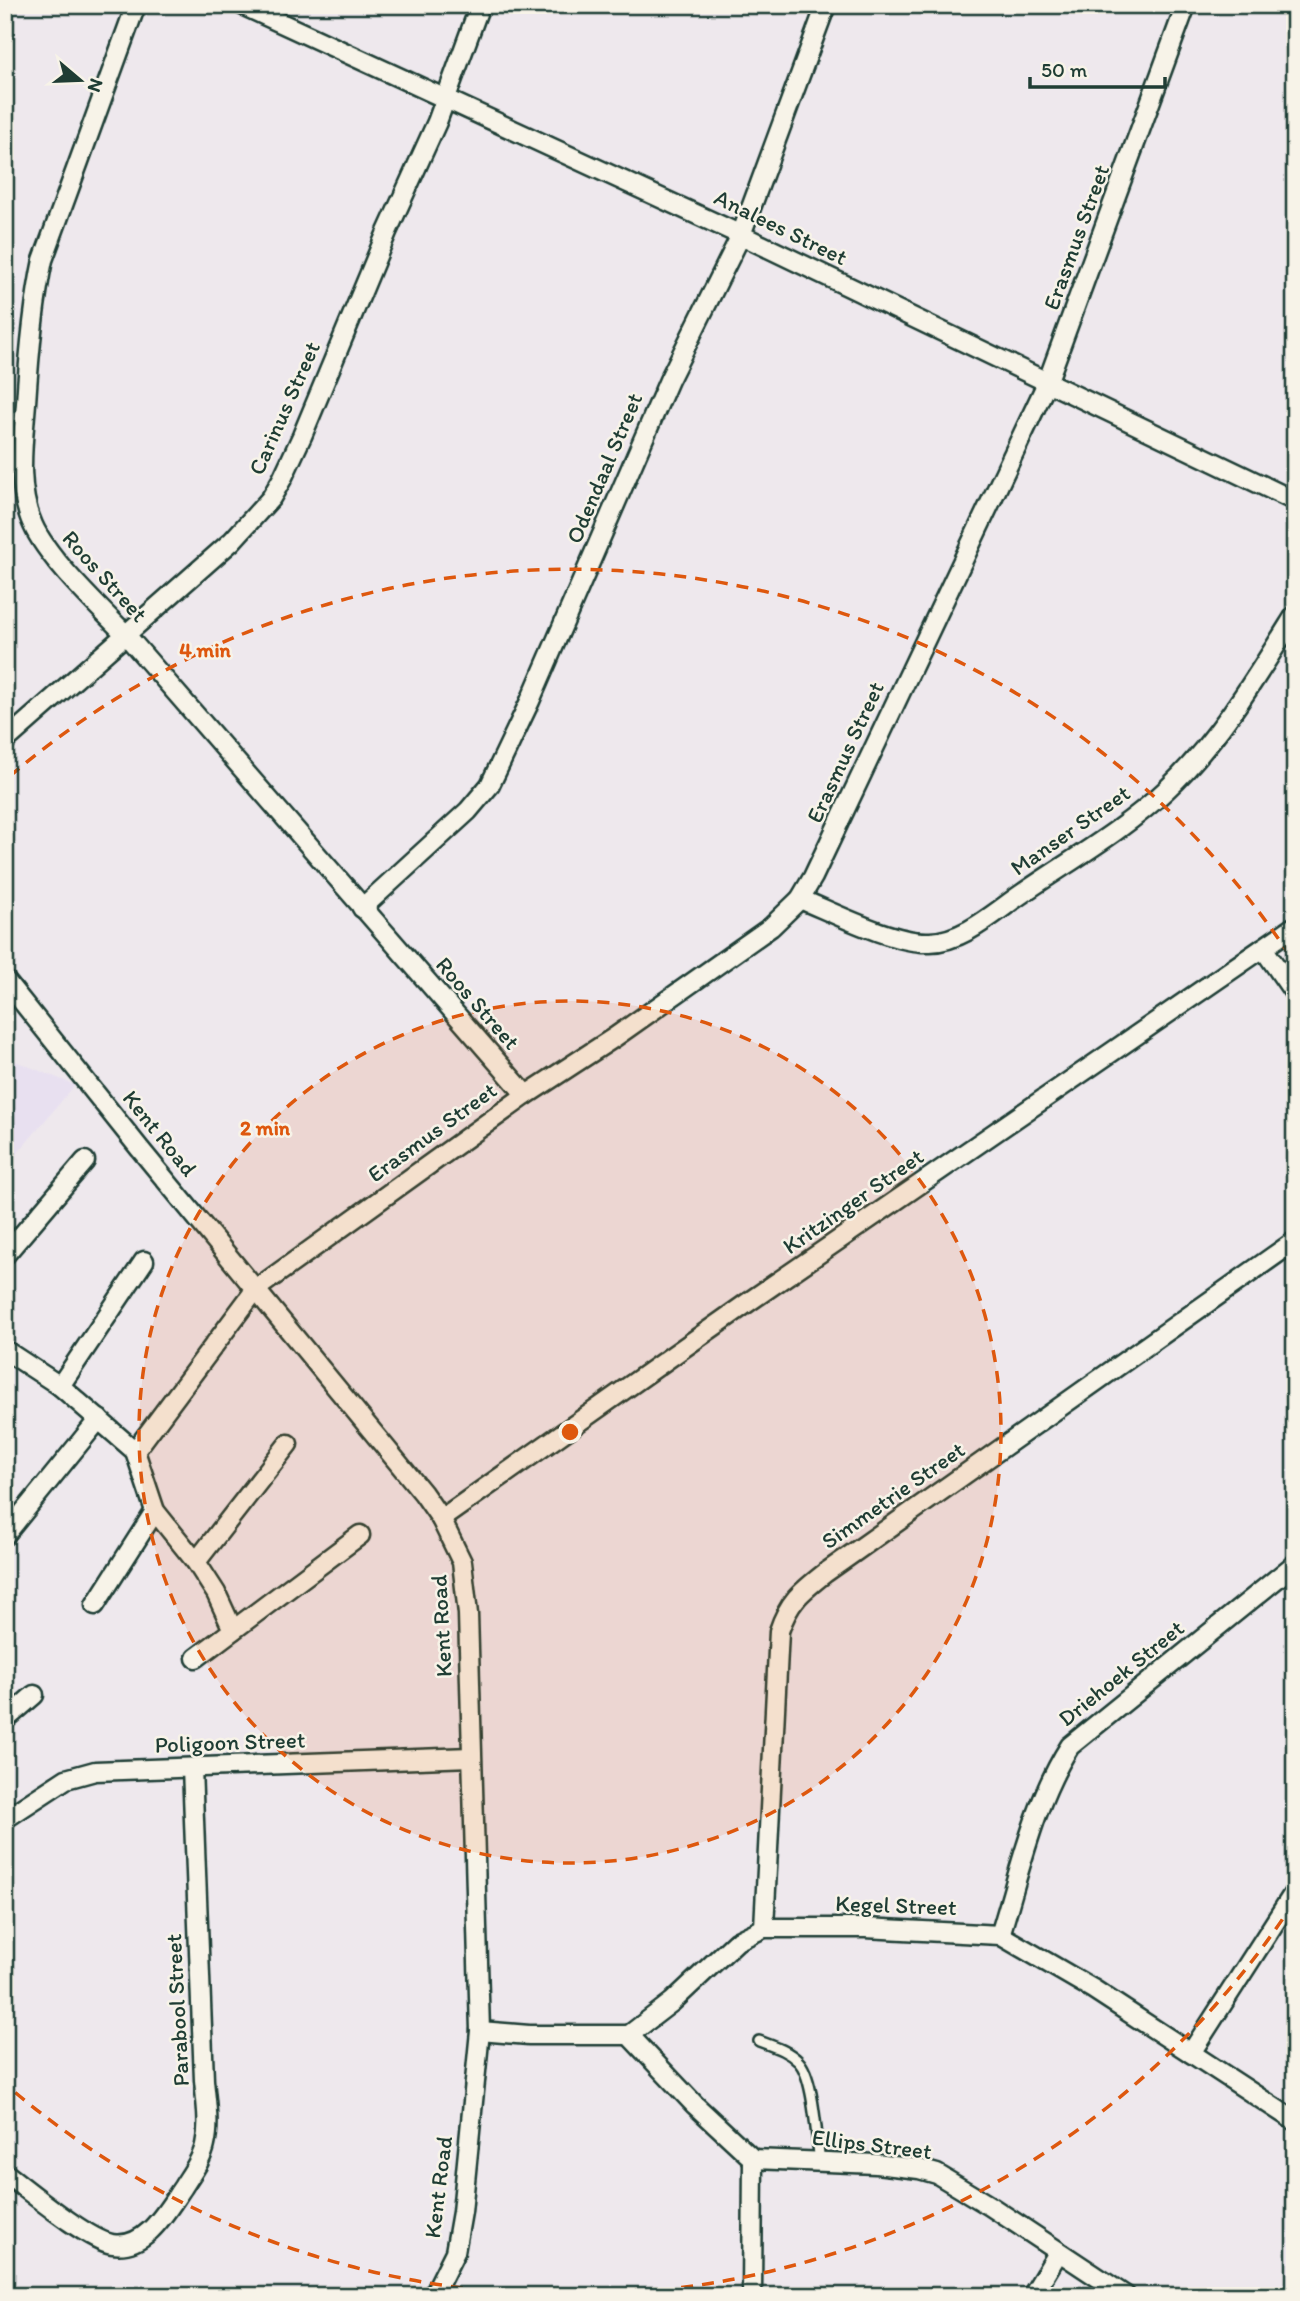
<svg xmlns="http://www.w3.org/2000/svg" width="1300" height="2301" font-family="Itim,sans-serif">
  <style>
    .built { fill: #e8e0f0 }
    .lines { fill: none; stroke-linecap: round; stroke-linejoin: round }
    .service-casing { stroke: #1f3d34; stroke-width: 14 }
    .minor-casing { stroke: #1f3d34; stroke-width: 23 }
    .service { stroke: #f7f3e8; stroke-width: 9 }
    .minor { stroke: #f7f3e8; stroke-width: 18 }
    .ring { fill: none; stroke: #de580e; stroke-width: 3.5; stroke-dasharray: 12 9 }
    .labels { text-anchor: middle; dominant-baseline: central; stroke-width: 5; stroke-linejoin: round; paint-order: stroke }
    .street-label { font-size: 23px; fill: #1f3d34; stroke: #f7f3e8 }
    .centre { fill: #de580e; stroke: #f7f3e8; stroke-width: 3.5 }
    .ring-label { font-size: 21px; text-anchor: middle; font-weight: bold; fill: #de580e; stroke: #f7f3e8; stroke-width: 5; stroke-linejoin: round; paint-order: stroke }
  </style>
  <rect width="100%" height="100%" fill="#eee8ed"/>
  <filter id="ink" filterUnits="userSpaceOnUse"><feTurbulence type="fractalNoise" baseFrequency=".0143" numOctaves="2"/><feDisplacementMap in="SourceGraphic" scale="14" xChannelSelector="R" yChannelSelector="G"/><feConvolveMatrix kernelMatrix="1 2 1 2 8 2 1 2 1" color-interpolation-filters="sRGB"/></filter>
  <g filter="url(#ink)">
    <polygon class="built" points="5,1057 75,1085 5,1168"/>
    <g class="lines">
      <g class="service-casing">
        <path id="service" d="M 759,2041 C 772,2046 787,2050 798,2061 C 814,2076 816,2138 820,2161"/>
      </g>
      <g class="minor-casing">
        <g id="minor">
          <path d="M 136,5 L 43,260 C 33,307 29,355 26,403 C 23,442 16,488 33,525 C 48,559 99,607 126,635 L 526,1095"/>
          <polyline points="242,5 741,235 1295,501"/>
          <polyline points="5,741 232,541 271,498 282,479 302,436 387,232 437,122 480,5"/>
          <path d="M 800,899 C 834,913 894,944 930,942 C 965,941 996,911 1023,893 C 1071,860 1124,830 1166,790 C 1218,741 1257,676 1295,615"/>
          <polyline points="362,908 468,811 490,785 530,701 669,380 741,235 826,5"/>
          <polyline points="1263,948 1295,994"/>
          <polyline points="5,980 140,1149 423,1493 441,1519 462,1562 468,1614 480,2031 462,2212 455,2252 433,2296"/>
          <polyline points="5,1255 85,1161"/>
          <polyline points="5,1350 60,1386 135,1451 155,1511 196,1562 216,1593 233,1630"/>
          <polyline points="60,1386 144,1261"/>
          <polyline points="135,1451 256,1289 526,1095 615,1037 771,927 800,899 813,877 1047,383 1186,5"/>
          <polyline points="441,1519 750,1301 1295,926"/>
          <polyline points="5,1535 99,1419"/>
          <polyline points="196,1562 288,1444"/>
          <polyline points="95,1605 155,1511"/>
          <polyline points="196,1658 360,1535"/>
          <polyline points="5,1720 34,1695"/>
          <polyline points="5,1819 66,1779 95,1771 471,1757"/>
          <path d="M 764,1928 L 779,1631 C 789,1601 801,1592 825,1573 L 1295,1241"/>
          <path d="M 1000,1935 C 1020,1871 1034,1802 1070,1746 L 1295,1564"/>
          <polyline points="480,2031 529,2035 629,2035 672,2002 737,1941 764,1928 865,1928 1000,1935 1093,1989 1295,2121"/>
          <polyline points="629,2035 695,2105 753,2159 876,2164 919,2169 937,2174 990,2206 1126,2296"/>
          <polyline points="1191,2053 1295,1891"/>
          <path d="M 5,2173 C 28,2190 86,2239 112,2244 C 146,2250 167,2210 183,2187 C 191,2174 202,2160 205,2145 C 210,2124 206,2102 204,2080 L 192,1768"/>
          <polyline points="752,2296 753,2159"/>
          <polyline points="1032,2296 1058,2253"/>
        </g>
      </g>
      <use href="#service" class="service"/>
      <use href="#minor" class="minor"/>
    </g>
  </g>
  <circle cx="570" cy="1432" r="431" fill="#de580e" fill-opacity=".12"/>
  <g class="ring">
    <circle cx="570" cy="1432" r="431"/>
    <path d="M1294 1902A863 863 0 0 1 10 2088M10 776A863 863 0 0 1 1294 962"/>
  </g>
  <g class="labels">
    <g class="street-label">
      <text transform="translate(781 227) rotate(26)">Analees Street</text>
      <text transform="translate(1076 237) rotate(-70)">Erasmus Street</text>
      <text transform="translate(284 408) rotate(-66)">Carinus Street</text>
      <text transform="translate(604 468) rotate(-67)">Odendaal Street</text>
      <text transform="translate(105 576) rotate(48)">Roos Street</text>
      <text transform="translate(845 752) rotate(-65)">Erasmus Street</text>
      <text transform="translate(1070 830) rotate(-35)">Manser Street</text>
      <text transform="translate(478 1003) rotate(49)">Roos Street</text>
      <text transform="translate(432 1132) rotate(-36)">Erasmus Street</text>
      <text transform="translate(160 1133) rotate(51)">Kent Road</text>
      <text transform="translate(853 1201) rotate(-35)">Kritzinger Street</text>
      <text transform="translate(893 1495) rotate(-35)">Simmetrie Street</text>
      <text transform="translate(441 1626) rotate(-93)">Kent Road</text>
      <text transform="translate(1121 1673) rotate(-39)">Driehoek Street</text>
      <text transform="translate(230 1742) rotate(-2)">Poligoon Street</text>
      <text transform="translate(896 1905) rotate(2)">Kegel Street</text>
      <text transform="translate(177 2010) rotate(-93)">Parabool Street</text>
      <text transform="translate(872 2144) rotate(7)">Ellips Street</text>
      <text transform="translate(438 2187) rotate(-83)">Kent Road</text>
    </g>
  </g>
  <circle cx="570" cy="1432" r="10" class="centre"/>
  <g class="ring-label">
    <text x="205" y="657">4 min</text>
    <text x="265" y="1135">2 min</text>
  </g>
  <rect width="1300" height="2301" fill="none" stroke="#f7f3e8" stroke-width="28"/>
  <rect x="14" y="14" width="1272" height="2273" fill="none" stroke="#1f3d34" stroke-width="2.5" filter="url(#ink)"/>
  <g transform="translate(80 80) rotate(109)" stroke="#f7f3e8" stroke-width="5" paint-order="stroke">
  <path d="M0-5L12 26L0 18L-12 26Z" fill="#1f3d34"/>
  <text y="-10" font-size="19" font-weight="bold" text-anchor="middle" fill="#1f3d34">N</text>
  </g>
  <path d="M1030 77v10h135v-10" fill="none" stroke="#1f3d34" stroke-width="3.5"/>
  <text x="1041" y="77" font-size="21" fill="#1f3d34" stroke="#f7f3e8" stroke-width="5" paint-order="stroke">50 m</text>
</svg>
